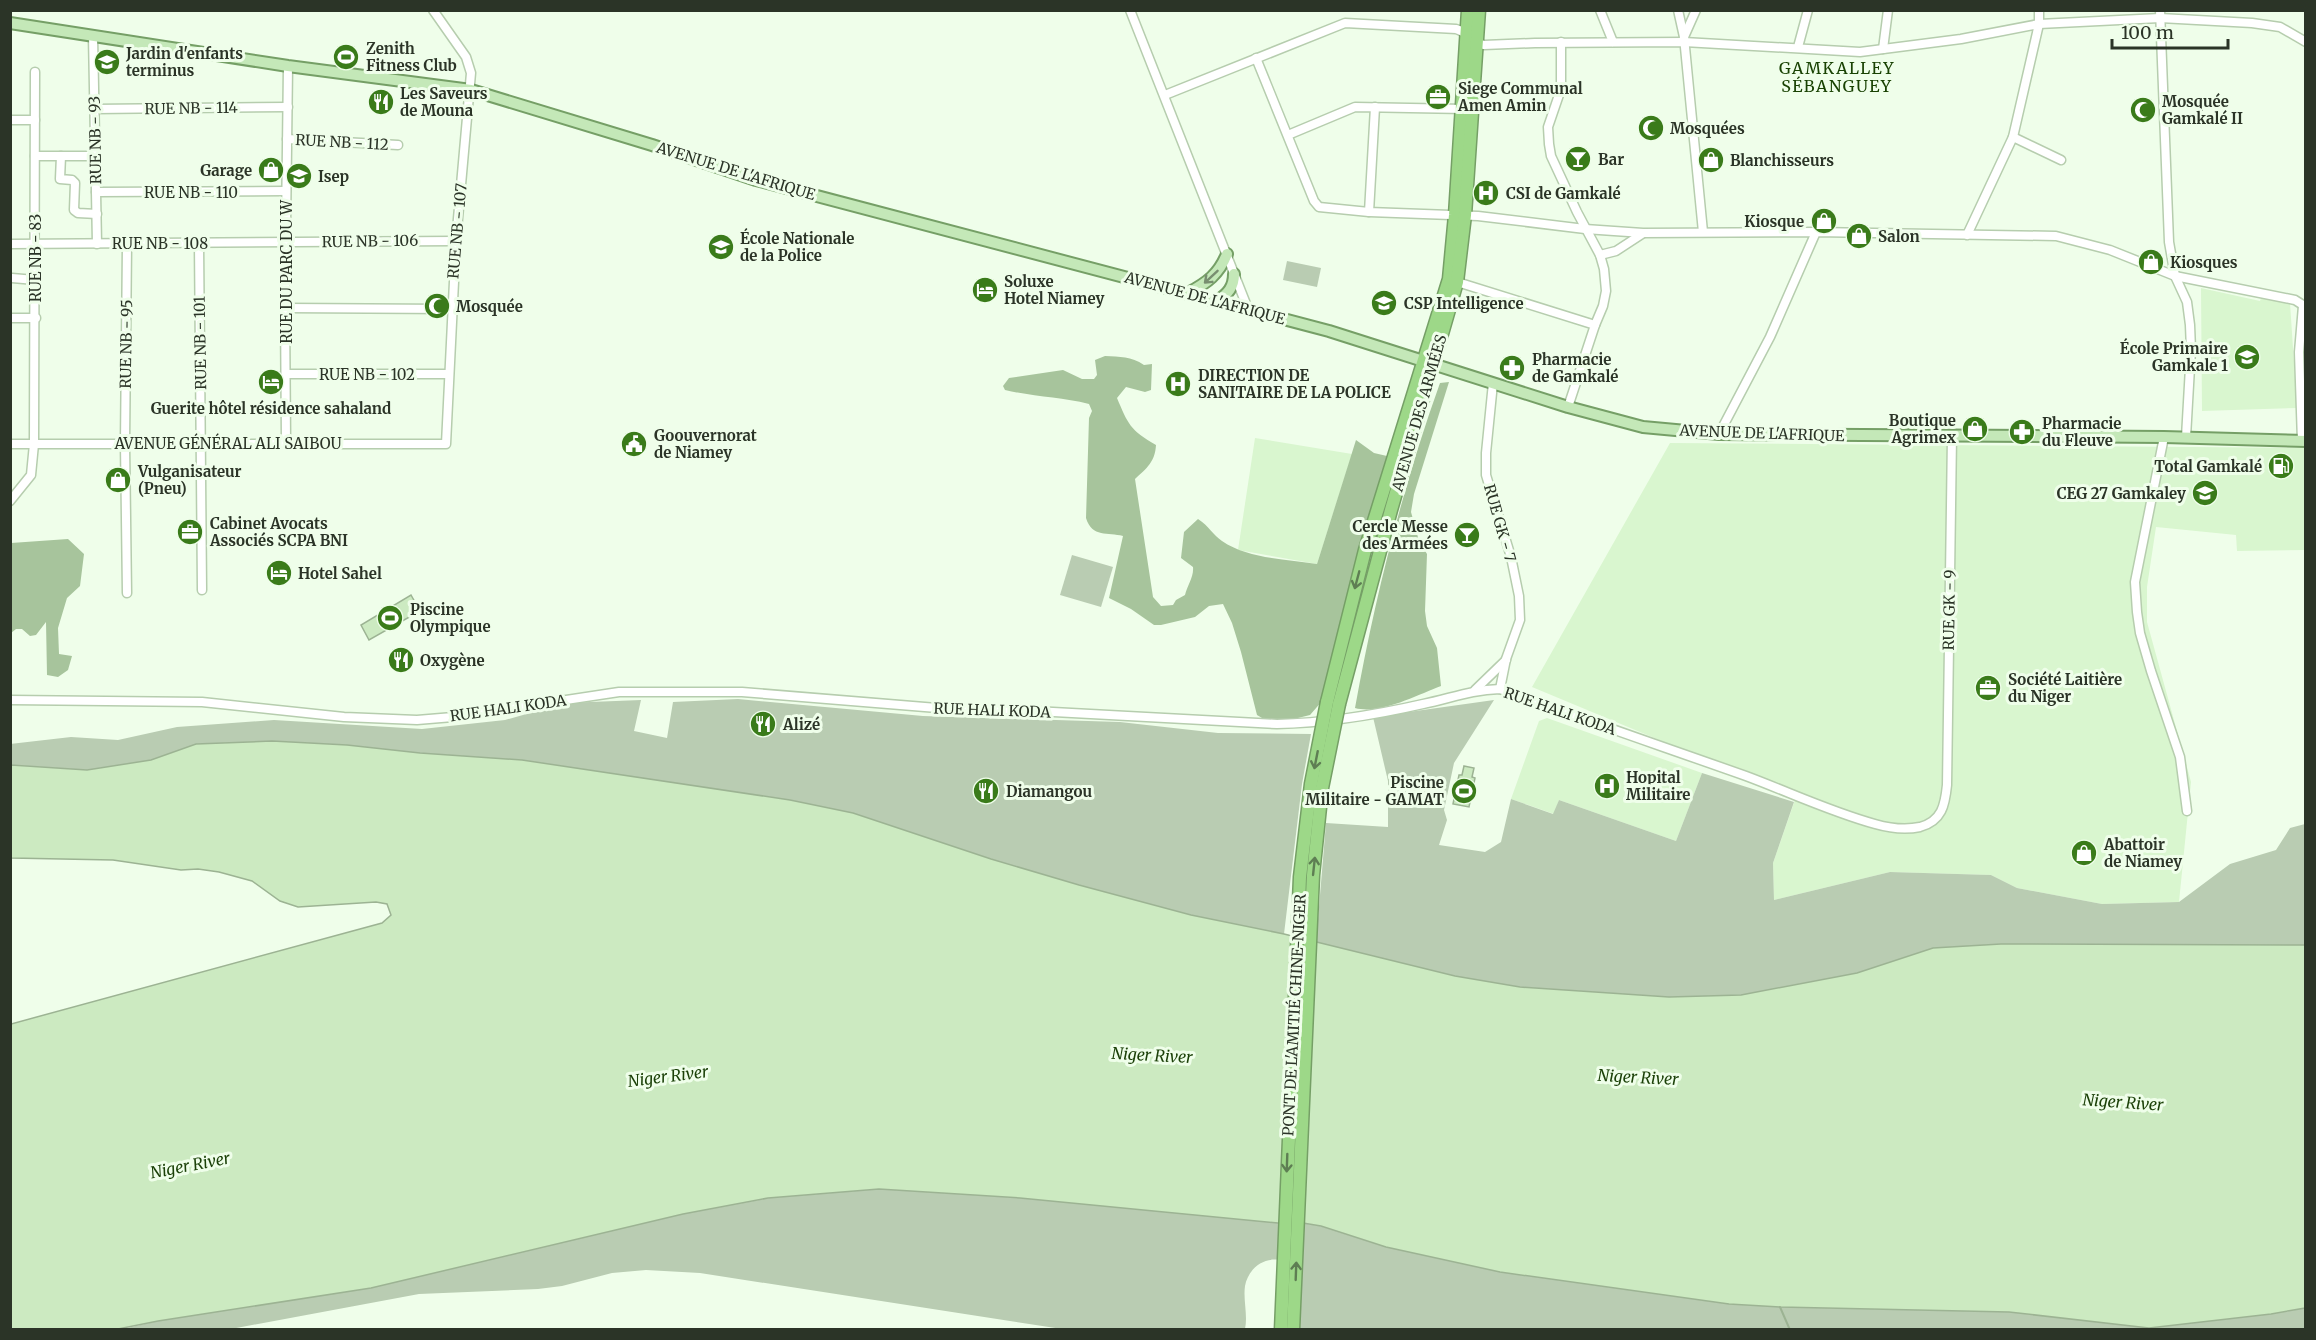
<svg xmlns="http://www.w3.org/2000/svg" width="2316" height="1340" font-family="Merriweather,serif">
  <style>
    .built { fill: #d9f6cf }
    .green { fill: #b9ccb2 }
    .forest { fill: #a7c49c }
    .water { fill: #cceac1; stroke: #9cb393; stroke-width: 1.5 }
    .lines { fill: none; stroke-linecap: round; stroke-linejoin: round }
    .stream { stroke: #9cb393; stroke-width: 2 }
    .minor-casing { stroke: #b6cdae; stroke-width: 11 }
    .major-casing { stroke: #759f66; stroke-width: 14 }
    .highway-casing { stroke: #759f66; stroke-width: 15 }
    .minor { stroke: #fff; stroke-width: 8 }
    .major { stroke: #c4e8b8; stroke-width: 10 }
    .highway { stroke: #9dd888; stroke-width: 12 }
    .highway-bridge-casing { stroke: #759f66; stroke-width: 15; stroke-linecap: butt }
    .highway-bridge { stroke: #9dd888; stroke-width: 12 }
    .oneway { stroke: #788e70 }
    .oneway2 { stroke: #5e7e53 }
    .labels { text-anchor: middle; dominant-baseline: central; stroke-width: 6; stroke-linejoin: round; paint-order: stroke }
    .poi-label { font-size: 15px; font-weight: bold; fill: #2b3427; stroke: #effeea; text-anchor: start }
    .street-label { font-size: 15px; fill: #2b3427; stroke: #effeea }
    .neighbourhood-label { font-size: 16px; letter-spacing: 1.5px; fill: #194203; stroke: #effeea }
    .water-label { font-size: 16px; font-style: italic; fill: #1b4108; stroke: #effeea }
  </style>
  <rect width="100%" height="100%" fill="#effeea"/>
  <g class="built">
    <polygon points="2201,288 2260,301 2262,295 2290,303 2297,408 2202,411"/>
    <polygon points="1255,438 1352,454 1317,564 1238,550"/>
    <polygon points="1670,443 2305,448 2305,550 2237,551 2236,535 2156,527 2147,587 2147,622 2191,782 2179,902 2102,904 2017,888 1991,875 1890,872 1774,900 1773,863 1796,797 1532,687"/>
    <polygon points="1547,718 1702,773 1676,841 1559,800 1554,814 1511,799 1539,721"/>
  </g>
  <g class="green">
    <polygon points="1287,261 1321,268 1317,287 1283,280"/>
    <polygon points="1072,555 1113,567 1101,607 1060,595"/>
    <polygon points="738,699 923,716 1120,722 1218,733 1311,734 1302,784 1284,934 1191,915 1079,885 991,859 853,813 790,800 522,760 420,753 347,745 272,741 196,744 151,760 87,770 11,765 10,744 71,737 118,740 177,727 274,720 422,729 505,720 565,703 641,700 634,731 667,738 673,702"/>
    <polygon points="1494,700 1454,763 1444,810 1447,820 1439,845 1485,852 1501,842 1511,799 1553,814 1559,800 1676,841 1702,773 1794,802 1773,863 1774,900 1890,872 1991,875 2017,888 2102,904 2179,902 2230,864 2276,850 2290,828 2305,824 2305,945 2001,944 1933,948 1857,973 1742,995 1669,997 1520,987 1455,976 1316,943 1326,823 1388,827 1388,781 1373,717"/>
    <path d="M 879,1189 L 1020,1198 L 1281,1222 L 1279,1260 C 1262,1257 1248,1270 1245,1286 C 1243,1300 1248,1315 1245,1329 L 1062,1329 L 700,1273 L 646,1270 L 612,1273 L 562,1286 L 538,1289 L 419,1294 L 231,1329 L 118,1330 L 158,1321 L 371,1288 L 683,1214 L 769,1198 Z"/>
    <polygon points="1302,1223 1320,1226 1386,1247 1500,1272 1729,1304 1780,1307 2009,1312 2149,1328 2271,1314 2306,1308 2305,1330 1299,1330"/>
  </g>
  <g class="forest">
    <path d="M 1105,356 C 1120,357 1131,356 1144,365 L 1152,364 L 1151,390 L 1145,392 L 1126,387 L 1117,398 C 1128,424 1130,430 1156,445 C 1155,462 1147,468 1135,479 L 1153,597 L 1161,606 L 1173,605 L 1176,600 L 1185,595 C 1187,586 1194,577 1193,567 L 1181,558 L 1184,532 L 1198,519 C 1209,526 1213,535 1222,541 C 1248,559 1287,559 1317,564 L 1356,440 L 1374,453 L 1387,456 L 1376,492 L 1323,700 L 1310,715 L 1286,721 L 1267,721 L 1257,715 L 1241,652 L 1232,623 L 1223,604 L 1209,606 L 1195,617 L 1161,625 L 1154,625 L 1131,609 L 1109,598 L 1123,536 C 1108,532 1092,538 1086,518 L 1089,418 L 1092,411 L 1089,404 C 1061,397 1034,397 1005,390 L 1003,386 L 1009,378 L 1063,370 L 1082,379 L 1094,379 L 1097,375 L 1095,360 Z"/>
    <path d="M 1449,382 L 1414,494 L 1411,512 L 1419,541 L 1427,554 L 1425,611 L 1427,626 L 1437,648 L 1441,686 C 1417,695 1380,715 1355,708 C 1375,597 1402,489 1440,383 Z"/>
    <polygon points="68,539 84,554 80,586 67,598 58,628 59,654 72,656 68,670 58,677 47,675 46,622 36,635 30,636 22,629 16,629 11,633 11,543"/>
  </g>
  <g class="water">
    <polygon points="411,595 420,611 369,640 361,625"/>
    <polygon points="272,741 347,745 420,753 522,760 790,800 853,813 991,859 1079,885 1191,915 1284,934 1455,976 1520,987 1669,997 1741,995 1857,973 1933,948 2001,944 2305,945 2305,1308 2271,1314 2149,1328 2009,1312 1780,1307 1729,1304 1500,1272 1386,1247 1321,1226 1303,1223 1278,1223 1020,1198 879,1189 768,1198 683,1214 371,1288 158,1321 118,1329 11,1330 11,1024 382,923 391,915 387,904 376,902 298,907 280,901 252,881 219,872 198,869 181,870 113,860 11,858 11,765 87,770 151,760 196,744"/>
    <polygon points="1464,766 1474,768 1472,777 1475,778 1469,807 1453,804 1459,775 1462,775"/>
  </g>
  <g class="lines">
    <polyline class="stream" points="1780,1307 1790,1330"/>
    <g class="minor-casing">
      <g id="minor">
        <polyline points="1130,10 1248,309"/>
        <polyline points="1600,10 1613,42"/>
        <polyline points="1678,10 1684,37 1703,232"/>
        <polyline points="2160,10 2169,242 2175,276 2187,302 2190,325 2191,350 2186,437"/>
        <polyline points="93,36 97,244"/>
        <polyline points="1684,37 1696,10"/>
        <polyline points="1561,42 1561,89 1548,127 1549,144 1551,156 1577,212 1600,255 1604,269 1606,291 1603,306 1595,325"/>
        <polyline points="1798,47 1808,10"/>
        <polyline points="1883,49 1888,10"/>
        <polyline points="1256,58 1314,201 1319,207 1369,212 1478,216 1585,229 1643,233 1816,232 2056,236 2110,250 2175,276 2295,300 2306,307"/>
        <path d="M 1165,95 L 1345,23 L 1456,29 C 1468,32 1473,43 1484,45 L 1535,43 L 1684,42 L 1860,52 L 1961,39 L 2039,24 L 2160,18 L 2252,23 L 2280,27 L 2306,42"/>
        <polyline points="94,109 288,107"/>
        <polyline points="10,120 35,120"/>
        <polyline points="1288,135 1355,107 1465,109"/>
        <polyline points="2013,137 2061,160"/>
        <polyline points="287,139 398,145"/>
        <polyline points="35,156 95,156"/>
        <polyline points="61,156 60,179 72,180 75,183 74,210 78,213 97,214"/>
        <polyline points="96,192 286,191"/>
        <polyline points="1369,212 1375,107"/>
        <polyline points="1967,235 2013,137 2039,24 2039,10"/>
        <polyline points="199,243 202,590"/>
        <polyline points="10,244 456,241"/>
        <polyline points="1600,255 1616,251 1642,234"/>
        <polyline points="12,278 35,280"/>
        <polyline points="1454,281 1595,325 1568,407"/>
        <polyline points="285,308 451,309"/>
        <polyline points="10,318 36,318"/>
        <polyline points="286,374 448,374"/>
        <polyline points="1493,383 1486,453 1486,475 1511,557 1519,596 1520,620 1506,659 1500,689"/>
        <polyline points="1719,434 1770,337 1816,232"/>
        <polyline points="2164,437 2135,582 2137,612 2140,633 2151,671 2180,757 2187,811"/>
        <polyline points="2302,441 2299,352 2303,306"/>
        <polyline points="286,442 285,308 288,66"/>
        <polyline points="10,444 446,444 456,241 471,73 466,57 433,10"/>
        <polyline points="10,501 31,475 34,444 35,72"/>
        <polyline points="127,593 125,444 127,244"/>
        <polyline points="1475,690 1506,660"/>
        <path d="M 10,700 L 202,702 L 344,717 L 417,720 L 453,717 L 619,692 L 742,692 L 937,708 L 999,709 L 1277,724 C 1326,723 1375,715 1423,704 C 1452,698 1470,690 1500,689 C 1582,719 1664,747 1746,776 C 1789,792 1831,812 1875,824 C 1889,828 1906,830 1920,827 C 1942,821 1945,805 1947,785 L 1952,436"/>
      </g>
    </g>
    <g class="major-casing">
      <g id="major">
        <polyline points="10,23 288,66 471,90 652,145 756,180 1329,331 1568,407 1643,427 1719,434 2164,437 2306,441"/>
        <path d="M 1188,293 C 1207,283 1219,274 1227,254"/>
        <path d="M 1217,301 C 1228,294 1234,287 1234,274"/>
      </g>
    </g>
    <g class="highway-casing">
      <g id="highway">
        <polyline points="1327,702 1365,550 1449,279 1455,215 1468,10"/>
        <polyline points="1339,704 1391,510 1457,282 1465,215 1479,10"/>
      </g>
    </g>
    <use href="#minor" class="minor"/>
    <use href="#major" class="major"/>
    <use href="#highway" class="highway"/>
    <g class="highway-bridge-casing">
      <g id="highway-bridge">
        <polyline points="1281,1330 1300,877 1311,784 1327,702"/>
        <polyline points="1293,1330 1313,875 1322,788 1339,704"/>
      </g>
    </g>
    <use href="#highway-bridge" class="highway-bridge"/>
  </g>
  <defs><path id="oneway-shaft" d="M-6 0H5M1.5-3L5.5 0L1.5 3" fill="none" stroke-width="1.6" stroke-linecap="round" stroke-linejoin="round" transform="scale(1.5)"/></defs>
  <use class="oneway" href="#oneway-shaft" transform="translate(1211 277) rotate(137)"/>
  <g class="oneway2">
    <use href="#oneway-shaft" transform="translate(1357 580) rotate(105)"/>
    <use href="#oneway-shaft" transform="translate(1316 760) rotate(101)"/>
    <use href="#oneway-shaft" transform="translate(1314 866) rotate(-84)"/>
    <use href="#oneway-shaft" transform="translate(1287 1163) rotate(92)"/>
    <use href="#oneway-shaft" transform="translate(1296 1271) rotate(-88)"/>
  </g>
  <defs>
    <g id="stadium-disc" transform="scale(1.35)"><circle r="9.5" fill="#3a7b1a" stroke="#effeea"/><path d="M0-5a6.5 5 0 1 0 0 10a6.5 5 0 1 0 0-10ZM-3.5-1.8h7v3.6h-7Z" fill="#fff"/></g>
    <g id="school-disc" transform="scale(1.35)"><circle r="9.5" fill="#3a7b1a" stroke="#effeea"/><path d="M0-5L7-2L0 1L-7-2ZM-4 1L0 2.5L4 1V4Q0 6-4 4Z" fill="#fff"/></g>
    <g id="office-disc" transform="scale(1.35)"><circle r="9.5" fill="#3a7b1a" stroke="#effeea"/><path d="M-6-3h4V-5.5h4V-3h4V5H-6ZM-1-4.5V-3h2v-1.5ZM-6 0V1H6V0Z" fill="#fff"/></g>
    <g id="restaurant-disc" transform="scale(1.35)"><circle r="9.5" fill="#3a7b1a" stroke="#effeea"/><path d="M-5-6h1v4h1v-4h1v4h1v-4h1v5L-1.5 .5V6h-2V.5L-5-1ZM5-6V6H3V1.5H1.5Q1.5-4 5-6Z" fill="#fff"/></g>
    <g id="mosque-disc" transform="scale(1.35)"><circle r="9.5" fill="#3a7b1a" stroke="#effeea"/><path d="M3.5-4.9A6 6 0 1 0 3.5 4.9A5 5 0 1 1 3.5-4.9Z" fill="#fff"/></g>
    <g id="bar-disc" transform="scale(1.35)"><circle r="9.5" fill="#3a7b1a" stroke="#effeea"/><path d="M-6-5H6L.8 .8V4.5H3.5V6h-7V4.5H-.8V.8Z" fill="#fff"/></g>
    <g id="shop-disc" transform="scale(1.35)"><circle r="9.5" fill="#3a7b1a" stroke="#effeea"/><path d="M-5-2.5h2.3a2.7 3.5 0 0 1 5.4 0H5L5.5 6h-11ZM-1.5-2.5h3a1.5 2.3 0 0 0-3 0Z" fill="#fff"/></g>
    <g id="university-disc" transform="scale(1.35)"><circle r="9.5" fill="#3a7b1a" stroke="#effeea"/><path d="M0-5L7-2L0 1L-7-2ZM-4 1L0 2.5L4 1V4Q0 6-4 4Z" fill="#fff"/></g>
    <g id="hospital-disc" transform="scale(1.35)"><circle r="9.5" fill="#3a7b1a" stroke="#effeea"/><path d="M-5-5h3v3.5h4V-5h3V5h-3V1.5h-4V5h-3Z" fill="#fff"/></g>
    <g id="hotel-disc" transform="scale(1.35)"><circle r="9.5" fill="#3a7b1a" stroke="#effeea"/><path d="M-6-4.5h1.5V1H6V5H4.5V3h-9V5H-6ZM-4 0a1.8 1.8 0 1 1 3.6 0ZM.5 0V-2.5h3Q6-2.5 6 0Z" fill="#fff"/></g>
    <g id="pharmacy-disc" transform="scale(1.35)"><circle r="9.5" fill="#3a7b1a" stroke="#effeea"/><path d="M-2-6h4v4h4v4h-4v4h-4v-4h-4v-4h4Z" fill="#fff"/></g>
    <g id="civic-disc" transform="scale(1.35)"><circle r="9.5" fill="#3a7b1a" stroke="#effeea"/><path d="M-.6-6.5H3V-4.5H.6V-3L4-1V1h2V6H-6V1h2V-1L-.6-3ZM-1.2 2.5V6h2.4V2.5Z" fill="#fff"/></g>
    <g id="fuel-disc" transform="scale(1.35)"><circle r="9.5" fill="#3a7b1a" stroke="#effeea"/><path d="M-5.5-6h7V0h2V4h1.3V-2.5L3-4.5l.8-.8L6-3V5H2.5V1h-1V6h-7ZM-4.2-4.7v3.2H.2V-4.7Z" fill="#fff"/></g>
  </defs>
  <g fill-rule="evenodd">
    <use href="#stadium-disc" x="346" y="57"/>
    <use href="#school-disc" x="107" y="62"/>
    <use href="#office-disc" x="1438" y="97"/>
    <use href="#restaurant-disc" x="381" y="102"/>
    <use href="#mosque-disc" x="2143" y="110"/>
    <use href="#mosque-disc" x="1651" y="128"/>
    <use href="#bar-disc" x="1578" y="159"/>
    <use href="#shop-disc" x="1711" y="160"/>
    <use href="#shop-disc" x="271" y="170"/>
    <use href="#university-disc" x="299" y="176"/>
    <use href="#hospital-disc" x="1486" y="193"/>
    <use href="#shop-disc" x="1824" y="221"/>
    <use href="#shop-disc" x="1859" y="236"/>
    <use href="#university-disc" x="721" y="247"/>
    <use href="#shop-disc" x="2151" y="262"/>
    <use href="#hotel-disc" x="985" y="290"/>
    <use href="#school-disc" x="1384" y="303"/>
    <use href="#mosque-disc" x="437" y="306"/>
    <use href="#school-disc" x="2247" y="357"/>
    <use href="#pharmacy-disc" x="1512" y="368"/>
    <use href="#hotel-disc" x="271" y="382"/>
    <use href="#hospital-disc" x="1178" y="384"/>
    <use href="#shop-disc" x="1975" y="429"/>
    <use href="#pharmacy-disc" x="2022" y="432"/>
    <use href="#civic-disc" x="634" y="444"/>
    <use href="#fuel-disc" x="2281" y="466"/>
    <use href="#shop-disc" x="118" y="480"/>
    <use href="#school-disc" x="2205" y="493"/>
    <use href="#office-disc" x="190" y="532"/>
    <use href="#bar-disc" x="1467" y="535"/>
    <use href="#hotel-disc" x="279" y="573"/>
    <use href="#stadium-disc" x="390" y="618"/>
    <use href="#restaurant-disc" x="401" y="660"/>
    <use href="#office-disc" x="1988" y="688"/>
    <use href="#restaurant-disc" x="763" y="724"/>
    <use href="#hospital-disc" x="1607" y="786"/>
    <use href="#restaurant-disc" x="986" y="791"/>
    <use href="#stadium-disc" x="1464" y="791"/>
    <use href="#shop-disc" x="2084" y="853"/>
  </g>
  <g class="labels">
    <g class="poi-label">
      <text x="366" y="48">Zenith<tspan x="366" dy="17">Fitness Club</tspan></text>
      <text x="126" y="53">Jardin d'enfants<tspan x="126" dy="17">terminus</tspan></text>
      <text x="1458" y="88">Siege Communal<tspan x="1458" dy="17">Amen Amin</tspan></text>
      <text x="400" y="93">Les Saveurs<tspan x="400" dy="17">de Mouna</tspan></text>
      <text x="2162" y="101">Mosquée<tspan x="2162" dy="17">Gamkalé II</tspan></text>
      <text x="1670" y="128">Mosquées</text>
      <text x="1598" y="159">Bar</text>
      <text x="1730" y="160">Blanchisseurs</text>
      <text x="252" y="170" text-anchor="end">Garage</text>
      <text x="318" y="176">Isep</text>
      <text x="1506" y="193">CSI de Gamkalé</text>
      <text x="1804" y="221" text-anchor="end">Kiosque</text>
      <text x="1878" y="236">Salon</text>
      <text x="740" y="238">École Nationale<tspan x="740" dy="17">de la Police</tspan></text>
      <text x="2170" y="262">Kiosques</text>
      <text x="1004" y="281">Soluxe<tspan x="1004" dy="17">Hotel Niamey</tspan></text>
      <text x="1404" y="303">CSP Intelligence</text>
      <text x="456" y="306">Mosquée</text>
      <text x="2228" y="348" text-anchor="end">École Primaire<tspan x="2228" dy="17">Gamkale 1</tspan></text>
      <text x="1532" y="359">Pharmacie<tspan x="1532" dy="17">de Gamkalé</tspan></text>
      <text x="1198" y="375">DIRECTION DE<tspan x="1198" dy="17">SANITAIRE DE LA POLICE</tspan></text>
      <text x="271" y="408" text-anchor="middle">Guerite hôtel résidence sahaland</text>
      <text x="1956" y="420" text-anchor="end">Boutique<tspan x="1956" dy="17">Agrimex</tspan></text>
      <text x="2042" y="423">Pharmacie<tspan x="2042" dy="17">du Fleuve</tspan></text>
      <text x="654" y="435">Goouvernorat<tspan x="654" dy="17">de Niamey</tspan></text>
      <text x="2262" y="466" text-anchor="end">Total Gamkalé</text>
      <text x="138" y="471">Vulganisateur<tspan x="138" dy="17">(Pneu)</tspan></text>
      <text x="2186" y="493" text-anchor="end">CEG 27 Gamkaley</text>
      <text x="210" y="523">Cabinet Avocats<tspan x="210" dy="17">Associés SCPA BNI</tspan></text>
      <text x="1448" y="526" text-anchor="end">Cercle Messe<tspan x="1448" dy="17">des Armées</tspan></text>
      <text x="298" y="573">Hotel Sahel</text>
      <text x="410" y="609">Piscine<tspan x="410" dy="17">Olympique</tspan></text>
      <text x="420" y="660">Oxygène</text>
      <text x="2008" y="679">Société Laitière<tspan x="2008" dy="17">du Niger</tspan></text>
      <text x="783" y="724">Alizé</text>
      <text x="1626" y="777">Hopital<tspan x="1626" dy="17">Militaire</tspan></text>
      <text x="1444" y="782" text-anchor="end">Piscine<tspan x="1444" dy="17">Militaire - GAMAT</tspan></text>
      <text x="1006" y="791">Diamangou</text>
      <text x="2104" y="844">Abattoir<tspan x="2104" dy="17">de Niamey</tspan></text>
    </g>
    <g class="street-label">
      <text transform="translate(191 108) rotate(-1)">RUE NB - 114</text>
      <text transform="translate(95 140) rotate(-91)">RUE NB - 93</text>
      <text transform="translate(342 142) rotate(3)">RUE NB - 112</text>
      <text transform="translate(736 171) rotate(17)">AVENUE DE L'AFRIQUE</text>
      <text x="191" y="192">RUE NB - 110</text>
      <text transform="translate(457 231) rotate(-85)">RUE NB - 107</text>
      <text transform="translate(370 241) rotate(-1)">RUE NB - 106</text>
      <text x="160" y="243">RUE NB - 108</text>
      <text transform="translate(35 258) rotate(-90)">RUE NB - 83</text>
      <text transform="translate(286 272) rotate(-90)">RUE DU PARC DU W</text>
      <text transform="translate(1205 298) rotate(15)">AVENUE DE L'AFRIQUE</text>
      <text transform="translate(200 343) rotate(-91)">RUE NB - 101</text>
      <text transform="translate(126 344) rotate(-89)">RUE NB - 95</text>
      <text x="367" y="374">RUE NB - 102</text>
      <text transform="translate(1419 413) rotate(-74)">AVENUE DES ARMÉES</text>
      <text transform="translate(1762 433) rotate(2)">AVENUE DE L'AFRIQUE</text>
      <text x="228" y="443">AVENUE GÉNÉRAL ALI SAIBOU</text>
      <text transform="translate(1500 523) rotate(74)">RUE GK - 7</text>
      <text transform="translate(1949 610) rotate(-89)">RUE GK - 9</text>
      <text transform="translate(508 708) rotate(-8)">RUE HALI KODA</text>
      <text transform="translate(992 710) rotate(2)">RUE HALI KODA</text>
      <text transform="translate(1560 711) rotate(19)">RUE HALI KODA</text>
      <text transform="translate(1294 1015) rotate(-87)">PONT DE L'AMITIÉ CHINE-NIGER</text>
    </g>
    <g class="neighbourhood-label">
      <text x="1837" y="68">GAMKALLEY<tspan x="1837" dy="18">SÉBANGUEY</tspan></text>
    </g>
    <g class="water-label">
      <text transform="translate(1152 1055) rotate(3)">Niger River</text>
      <text transform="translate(668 1076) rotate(-7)">Niger River</text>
      <text transform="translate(1638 1077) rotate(3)">Niger River</text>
      <text transform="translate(2123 1102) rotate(4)">Niger River</text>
      <text transform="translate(190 1165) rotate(-11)">Niger River</text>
    </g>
  </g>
  <rect width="2316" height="1340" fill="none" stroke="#2b3427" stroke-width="24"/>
  <path d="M2112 39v9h116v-9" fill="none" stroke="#2b3427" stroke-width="3"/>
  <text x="2121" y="39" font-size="18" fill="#2b3427" stroke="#effeea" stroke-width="4.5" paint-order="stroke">100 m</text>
</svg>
